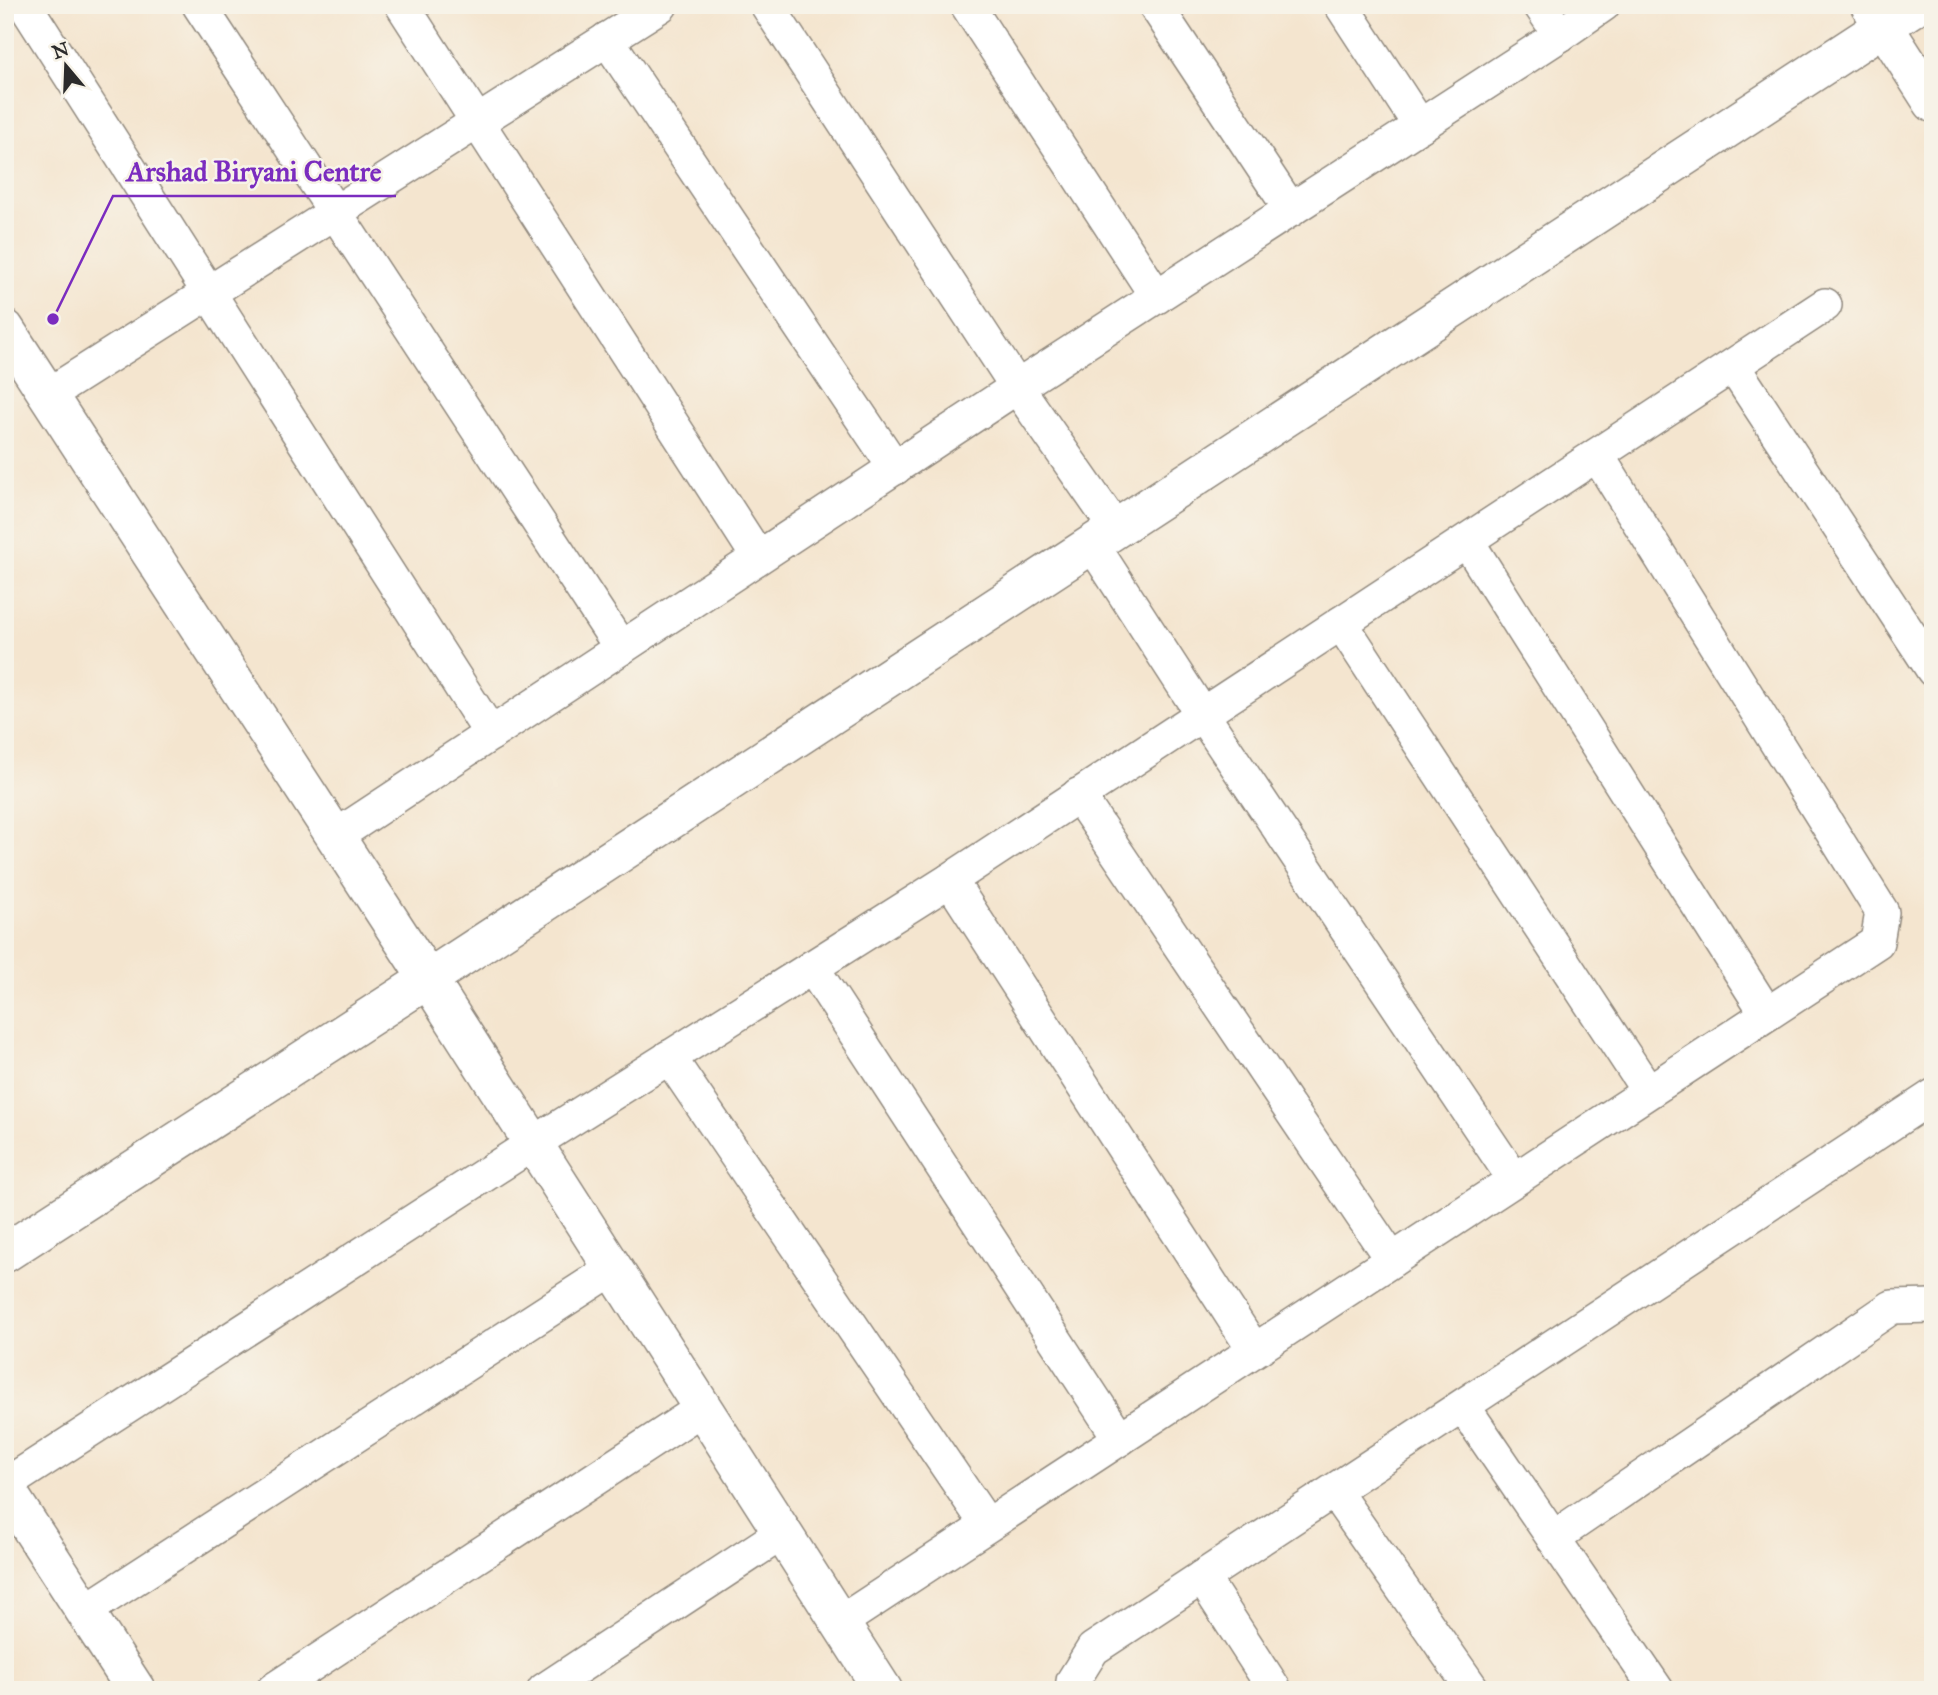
<svg xmlns="http://www.w3.org/2000/svg" width="1938" height="1695" font-family="'IM FELL Great Primer',serif">
  <style>
    .lines { fill: none; stroke-linecap: round; stroke-linejoin: round }
    .minor-casing { stroke: #90887d; stroke-width: 36 }
    .tertiary-casing { stroke: #90887d; stroke-width: 41 }
    .minor { stroke: #fff; stroke-width: 33 }
    .tertiary { stroke: #fff; stroke-width: 38 }
    .leader { fill: none; stroke: #7b2cbf; stroke-width: 2.5 }
    .callout-dot { fill: #7b2cbf; stroke: #f7f3e8; stroke-width: 2.5 }
    .callout-label { font-size: 28px; text-anchor: middle; font-weight: bold; fill: #7b2cbf; stroke: #f7f3e8; stroke-width: 5; stroke-linejoin: round; paint-order: stroke }
  </style>
  <rect width="100%" height="100%" fill="#f7f3e8"/>
  <filter id="ink" filterUnits="userSpaceOnUse"><feTurbulence type="fractalNoise" baseFrequency=".0143" numOctaves="2"/><feDisplacementMap in="SourceGraphic" scale="14" xChannelSelector="R" yChannelSelector="G"/><feConvolveMatrix kernelMatrix="1 2 1 2 8 2 1 2 1" color-interpolation-filters="sRGB"/></filter>
  <filter id="wash" filterUnits="userSpaceOnUse"><feTurbulence type="fractalNoise" baseFrequency=".00686" numOctaves="4" result="noise"/><feDisplacementMap in="SourceGraphic" scale="28" xChannelSelector="R" yChannelSelector="G"/><feGaussianBlur stdDeviation="1.57" result="paint"/><feColorMatrix in="noise" values="0 0 0 0 0 0 0 0 0 0 0 0 0 0 0 0 0 1.4 0 .05"/><feComposite in="paint" operator="in"/></filter>
  <g filter="url(#wash)">
    <rect width="100%" height="100%" fill="#f4e5cf"/>
  </g>
  <g filter="url(#ink)">
    <g class="lines">
      <g class="minor-casing">
        <g id="minor">
          <polyline points="25,5 491,734"/>
          <polyline points="199,5 621,648"/>
          <polyline points="402,5 758,557"/>
          <polyline points="767,5 1017,387 1116,529"/>
          <polyline points="967,5 1157,297"/>
          <polyline points="1155,5 1291,210"/>
          <polyline points="1341,5 1420,126"/>
          <polyline points="1540,5 1560,35"/>
          <polyline points="607,39 895,468"/>
          <polyline points="1733,366 1933,670"/>
          <polyline points="48,395 661,5"/>
          <polyline points="1467,541 1767,1014"/>
          <polyline points="1092,544 1202,714 1514,1179"/>
          <polyline points="1341,623 1648,1091"/>
          <polyline points="1078,795 1392,1260"/>
          <polyline points="336,836 1017,387 1560,35 1603,5"/>
          <polyline points="950,880 1254,1350"/>
          <polyline points="812,967 1120,1439"/>
          <polyline points="669,1057 987,1525"/>
          <polyline points="1463,1406 1657,1690"/>
          <polyline points="5,1485 534,1143 950,880 1825,305"/>
          <polyline points="1334,1491 1473,1690"/>
          <polyline points="1553,1538 1892,1307 1933,1306"/>
          <polyline points="1202,1577 1275,1690"/>
          <polyline points="85,1611 614,1268"/>
          <polyline points="839,1623 1877,942 1882,912 1597,455"/>
          <polyline points="273,1690 703,1408"/>
          <polyline points="544,1690 782,1533"/>
          <polyline points="1076,1690 1073,1681 1093,1649 1933,1096"/>
        </g>
      </g>
      <g class="tertiary-casing">
        <g id="tertiary">
          <polyline points="1870,5 1933,103"/>
          <polyline points="5,329 428,979 883,1690"/>
          <polyline points="5,1253 428,979 1916,5"/>
          <polyline points="5,1488 136,1690"/>
        </g>
      </g>
      <use href="#minor" class="minor"/>
      <use href="#tertiary" class="tertiary"/>
    </g>
  </g>
  <path class="leader" d="M53 319L113 196H396"/>
  <circle class="callout-dot" cx="53" cy="319" r="7"/>
  <g class="callout-label">
    <text x="254" y="181">Arshad Biryani Centre</text>
  </g>
  <rect width="1938" height="1695" fill="none" stroke="#f7f3e8" stroke-width="28"/>
  <g transform="translate(66 66) rotate(341)" stroke="#f7f3e8" stroke-width="5" paint-order="stroke">
  <path d="M0-5L12 26L0 18L-12 26Z" fill="#2b2b2b"/>
  <text y="-10" font-size="19" font-weight="bold" text-anchor="middle" fill="#2b2b2b">N</text>
  </g>
</svg>
